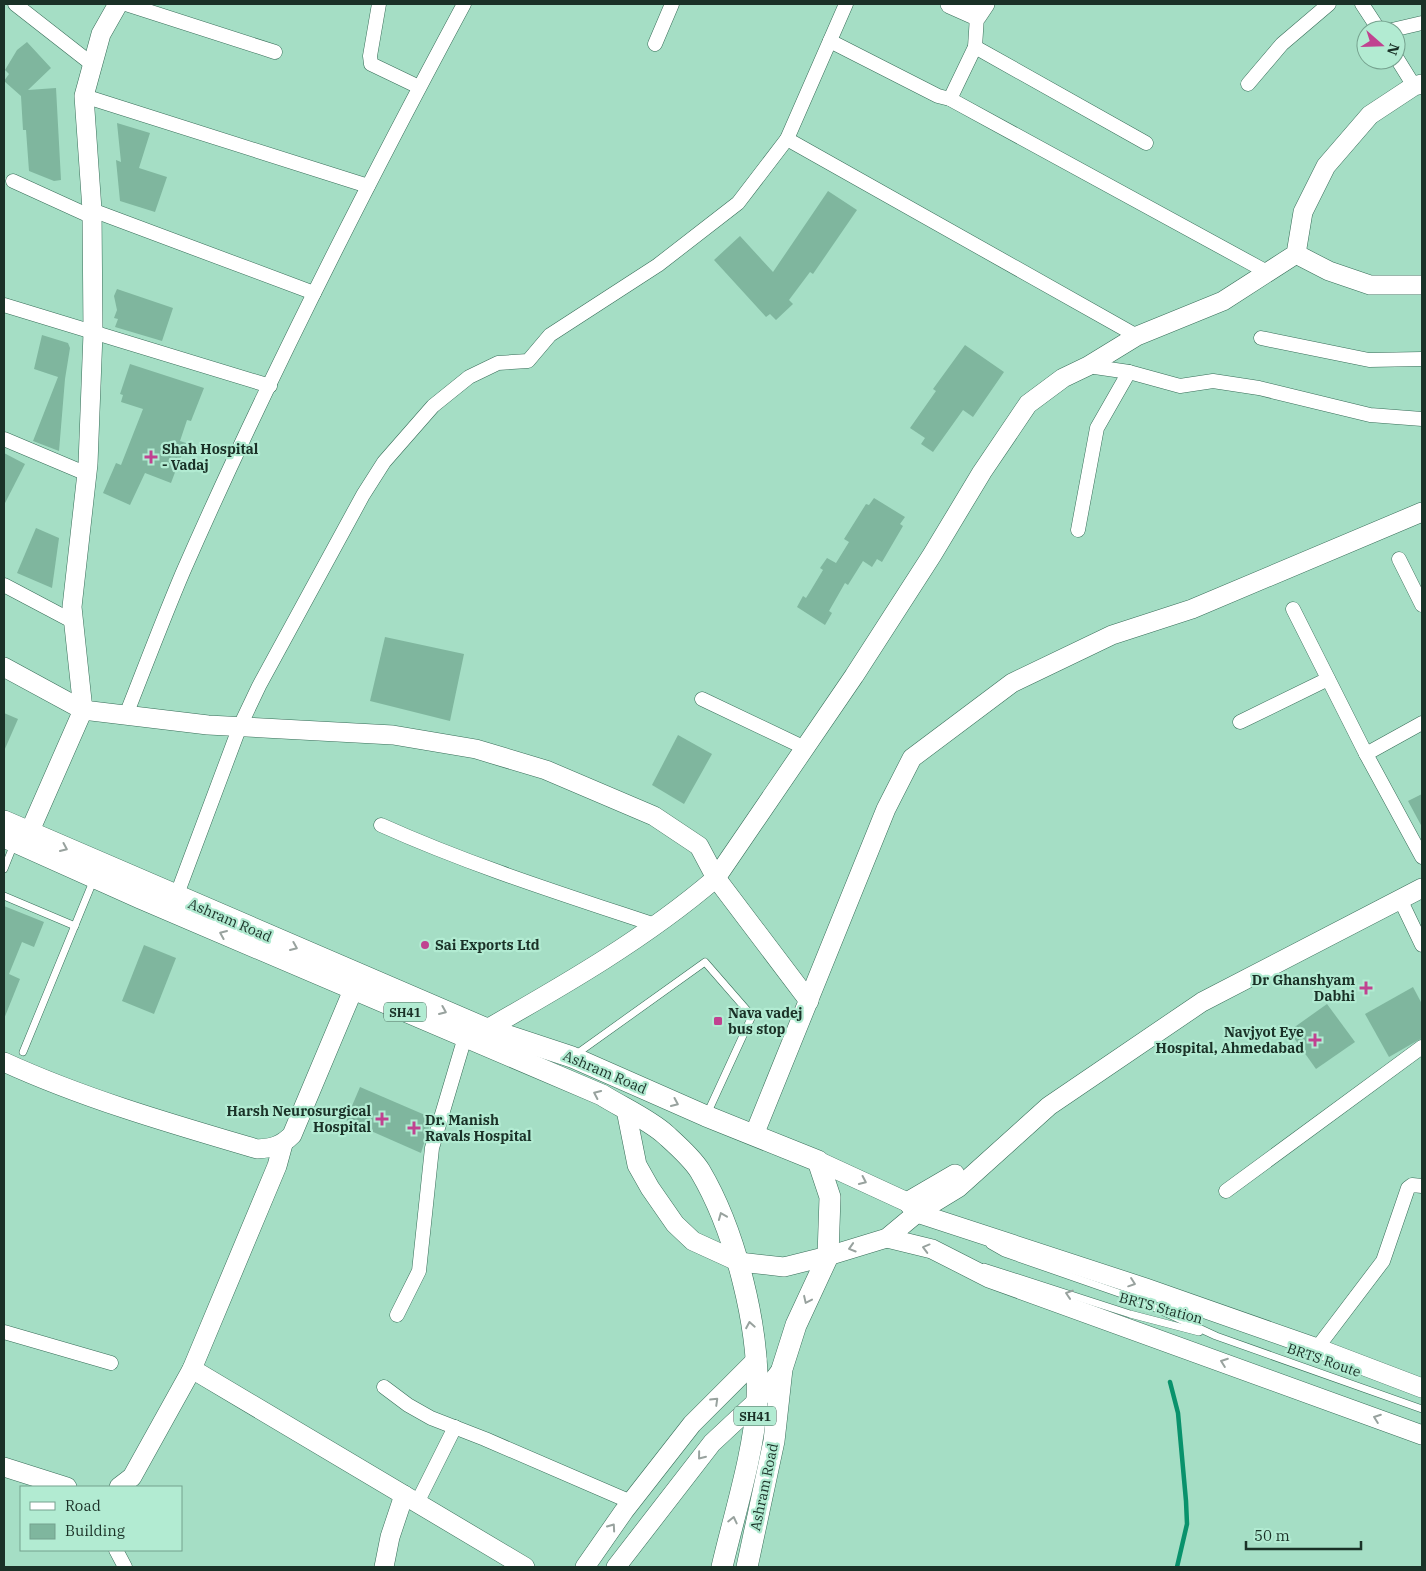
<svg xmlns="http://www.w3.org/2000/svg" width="1426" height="1571" font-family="'IBM Plex Serif',serif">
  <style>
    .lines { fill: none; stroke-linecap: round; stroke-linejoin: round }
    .stream { stroke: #09926c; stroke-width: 4.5 }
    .building { fill: #7fb69e }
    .lane-casing { stroke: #376d58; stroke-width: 8 }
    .street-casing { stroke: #376d58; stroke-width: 15 }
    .secondary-casing { stroke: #376d58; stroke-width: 20 }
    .primary-casing { stroke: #376d58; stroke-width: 22 }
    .lane { stroke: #fff; stroke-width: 7 }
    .street { stroke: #fff; stroke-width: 14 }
    .secondary { stroke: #fff; stroke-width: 19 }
    .primary { stroke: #fff; stroke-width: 21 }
    .oneway { stroke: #98a29e }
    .poi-dot { fill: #c04290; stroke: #b2ebd2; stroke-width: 2 }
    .labels { text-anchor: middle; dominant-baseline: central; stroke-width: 4.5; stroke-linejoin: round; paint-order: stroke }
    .shield { fill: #b2ebd2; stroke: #48695a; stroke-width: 1 }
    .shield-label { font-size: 12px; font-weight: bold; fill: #1a3127 }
    .poi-label { font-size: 14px; font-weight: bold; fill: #1a3127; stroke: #b2ebd2; text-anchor: start }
    .street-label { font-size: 14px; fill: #1a3127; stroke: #b2ebd2 }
  </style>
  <rect width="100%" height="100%" fill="#a5dec5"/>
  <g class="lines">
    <polyline class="stream" points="1170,1382 1178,1413 1186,1501 1187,1524 1177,1567"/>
  </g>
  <g class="building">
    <polygon points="27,42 51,68 28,90 56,88 61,180 54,181 29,171 26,130 23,130 21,96 4,81 9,74 5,70 17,50"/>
    <polygon points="117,123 150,133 139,168 167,177 155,212 120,201 116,160 121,162"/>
    <polygon points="828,191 857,210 813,274 810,272 789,300 793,304 776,320 770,314 766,317 714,260 740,236 773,272"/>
    <polygon points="117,289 173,308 162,341 115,327 118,319 114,318 117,310 114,296"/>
    <polygon points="42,335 68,343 70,348 65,379 59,451 33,441 58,377 34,369"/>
    <polygon points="965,345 1004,372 973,417 963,410 933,452 921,444 925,438 910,428 936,391 933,389"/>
    <polygon points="130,364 204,388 191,421 187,420 180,441 186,443 171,483 145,473 130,505 103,493 116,463 121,465 143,409 121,402 123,395 120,394"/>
    <polygon points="4,453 25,464 4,505"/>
    <polygon points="874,498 905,517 900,524 903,526 882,562 877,559 872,567 863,561 848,585 845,583 829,611 832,613 825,625 797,607 803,596 806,598 811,590 823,570 820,568 827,558 836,563 849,542 844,539 866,504 869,505"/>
    <polygon points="36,528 59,538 52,588 17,573"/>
    <polygon points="385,637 464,654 450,721 370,701"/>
    <polygon points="4,713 18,719 4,751"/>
    <polygon points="678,735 712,754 684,804 652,785"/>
    <polygon points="1422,794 1422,827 1408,801"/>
    <polygon points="4,906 44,922 34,947 22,942 9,974 20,979 4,1019"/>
    <polygon points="144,945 176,958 154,1014 122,1001"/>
    <polygon points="1413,987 1422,1004 1422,1038 1389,1057 1365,1014"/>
    <polygon points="1327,1004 1355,1042 1316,1069 1289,1031"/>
    <polygon points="360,1087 432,1118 421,1153 346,1120"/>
  </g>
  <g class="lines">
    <g class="lane-casing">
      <g id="lane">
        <polyline points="4,869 14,844"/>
        <polyline points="4,896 75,926"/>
        <polyline points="23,1052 94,879"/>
        <polyline points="575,1055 705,962 752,1016 707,1114"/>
        <polyline points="990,1245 1004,1253 1136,1299 1216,1336 1422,1409"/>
        <polyline points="984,1267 1130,1314 1199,1332"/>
      </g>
    </g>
    <g class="street-casing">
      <g id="street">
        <polyline points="15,4 93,65"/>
        <polyline points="126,4 275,52"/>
        <polyline points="379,4 370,56 371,64 419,87"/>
        <polyline points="1362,4 1379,30"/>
        <polyline points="1392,30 1422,23"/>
        <polyline points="830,41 938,96 950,99 1267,272"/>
        <polyline points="655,44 672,4"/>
        <polyline points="975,47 1146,143"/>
        <polyline points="1396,57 1414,86"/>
        <polyline points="1248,84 1282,44 1329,4"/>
        <polyline points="84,96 368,186"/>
        <polyline points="950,99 975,47 977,16"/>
        <polyline points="787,139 1137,336"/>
        <polyline points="13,181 92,217"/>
        <polyline points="92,210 314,293"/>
        <polyline points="4,305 270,386"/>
        <polyline points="1261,338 1369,360 1422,359"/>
        <polyline points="1088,366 1129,372 1180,386 1213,381 1259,388 1370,415 1422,419"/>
        <polyline points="4,439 87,474"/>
        <polyline points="1078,530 1097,428 1129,372"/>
        <polyline points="1399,559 1422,605"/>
        <polyline points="4,585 74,622"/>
        <polyline points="1293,609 1366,754 1422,857"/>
        <polyline points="702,699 805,748"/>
        <path d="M 126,715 C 145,667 163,619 183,572 C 268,378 364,190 464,4"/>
        <polyline points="1240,722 1328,679"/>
        <polyline points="1366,754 1422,723"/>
        <path d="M 381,825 C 470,865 562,894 655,925"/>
        <polyline points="176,897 240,726 259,686 363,495 384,462 433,406 469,377 498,363 528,361 550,335 658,265 738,203 787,139 846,4"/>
        <polyline points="1400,899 1422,945"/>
        <polyline points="1226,1191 1422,1047"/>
        <polyline points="397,1315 419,1271 432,1148 465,1037"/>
        <polyline points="4,1332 111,1363"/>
        <polyline points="1317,1348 1383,1261 1408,1188 1412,1185 1422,1186"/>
        <polyline points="384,1387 408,1405 431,1418 485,1439 631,1502"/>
        <polyline points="417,1503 455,1427"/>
        <polyline points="116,1550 125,1567"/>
      </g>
    </g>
    <g class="secondary-casing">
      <g id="secondary">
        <polyline points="950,4 977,16 985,4"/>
        <polyline points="1296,254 1329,271 1370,285 1422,285"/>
        <polyline points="4,667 83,710 208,725 393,735 476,749 546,770 654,816 699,846 716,878 809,1001"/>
        <polyline points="29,833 83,710 72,607 88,464 93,333 92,210 84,96 101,34 118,4"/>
        <path d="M 487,1029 C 566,984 646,938 716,878 L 854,676 L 932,555 L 982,472 L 1028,404 L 1063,378 L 1088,366 L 1137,336 L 1223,301 L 1296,254 L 1303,212 L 1326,166 L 1370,115 L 1414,86 L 1422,84"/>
        <path d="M 4,1062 C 85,1099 172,1124 257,1149 C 273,1148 281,1146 292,1135 L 353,990"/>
        <polyline points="626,1110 637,1165 650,1188 675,1224 693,1241 739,1262 784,1267 828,1256 887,1238 917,1213 958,1188 1049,1106 1202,1002 1422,888"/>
        <polyline points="754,1135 886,809 912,758 1012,683 1112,635 1192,609 1422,512"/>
        <polyline points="818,1161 907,1202 917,1213 1146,1288 1317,1348 1422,1388"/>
        <polyline points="907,1202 955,1174"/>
        <polyline points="887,1238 932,1249 989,1278 1422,1435"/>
        <polyline points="192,1369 525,1567"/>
        <polyline points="4,1467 67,1487"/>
        <polyline points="119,1487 132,1477 192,1369 277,1166 283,1144"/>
        <polyline points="384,1567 390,1537 404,1495"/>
        <polyline points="585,1567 624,1511 692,1424 757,1359"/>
        <polyline points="616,1567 712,1443 757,1401 782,1369"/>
      </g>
    </g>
    <g class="primary-casing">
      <g id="primary">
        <polyline points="4,821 487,1029 572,1057 706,1116 818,1161 830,1197 828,1256 796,1325 782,1369 774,1441 747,1567"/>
        <path d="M 4,837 L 140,898 L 602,1095 C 621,1107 650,1120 666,1135 C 677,1145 692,1158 700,1171 C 736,1232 760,1329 757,1400 C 754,1453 734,1515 722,1567"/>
      </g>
    </g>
    <use href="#lane" class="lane"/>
    <use href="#street" class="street"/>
    <use href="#secondary" class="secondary"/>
    <use href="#primary" class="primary"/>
  </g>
  <defs><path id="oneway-chevron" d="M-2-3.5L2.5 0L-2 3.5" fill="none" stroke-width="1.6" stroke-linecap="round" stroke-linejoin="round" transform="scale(1.25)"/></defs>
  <g class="oneway">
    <use href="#oneway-chevron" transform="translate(64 848) rotate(24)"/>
    <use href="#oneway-chevron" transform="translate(223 934) rotate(-157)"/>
    <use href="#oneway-chevron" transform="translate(294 947) rotate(23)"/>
    <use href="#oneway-chevron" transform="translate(443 1011) rotate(23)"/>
    <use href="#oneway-chevron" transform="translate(597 1094) rotate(-155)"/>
    <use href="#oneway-chevron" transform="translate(675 1103) rotate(24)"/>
    <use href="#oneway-chevron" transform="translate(863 1181) rotate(25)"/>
    <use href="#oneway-chevron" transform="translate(722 1216) rotate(-112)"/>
    <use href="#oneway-chevron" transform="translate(852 1248) rotate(163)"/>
    <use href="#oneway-chevron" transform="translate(926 1248) rotate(-165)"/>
    <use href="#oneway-chevron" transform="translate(1132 1283) rotate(19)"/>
    <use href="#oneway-chevron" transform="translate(1069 1294) rotate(-162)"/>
    <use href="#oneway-chevron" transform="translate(807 1300) rotate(115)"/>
    <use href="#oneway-chevron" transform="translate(750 1325) rotate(-100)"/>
    <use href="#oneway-chevron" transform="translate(1224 1362) rotate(-160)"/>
    <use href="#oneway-chevron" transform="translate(715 1401) rotate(-44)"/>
    <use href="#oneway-chevron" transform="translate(1377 1418) rotate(-160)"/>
    <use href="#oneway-chevron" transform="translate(701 1456) rotate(129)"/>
    <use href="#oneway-chevron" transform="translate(733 1520) rotate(-77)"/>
    <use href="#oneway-chevron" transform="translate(612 1527) rotate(-55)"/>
  </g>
  <g class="poi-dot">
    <path d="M148.5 449.5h5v5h5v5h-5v5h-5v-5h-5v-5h5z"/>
    <circle cx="425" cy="945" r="5"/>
    <path d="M1363.5 980.5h5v5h5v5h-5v5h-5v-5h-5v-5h5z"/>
    <rect x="713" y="1016" width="10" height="10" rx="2.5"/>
    <path d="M1312.5 1032.5h5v5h5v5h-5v5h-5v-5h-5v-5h5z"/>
    <path d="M379.5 1111.5h5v5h5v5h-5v5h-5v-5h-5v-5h5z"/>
    <path d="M411.5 1120.5h5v5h5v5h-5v5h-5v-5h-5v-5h5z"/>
  </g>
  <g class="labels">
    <g class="shield">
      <rect x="384" y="1002.5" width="42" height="19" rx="4"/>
      <rect x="734" y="1406.5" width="42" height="19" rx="4"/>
    </g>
    <g class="shield-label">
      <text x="405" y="1012">SH41</text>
      <text x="755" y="1416">SH41</text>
    </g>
    <g class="poi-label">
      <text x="162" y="449">Shah Hospital<tspan x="162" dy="16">- Vadaj</tspan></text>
      <text x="435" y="945">Sai Exports Ltd</text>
      <text x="1355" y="980" text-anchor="end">Dr Ghanshyam<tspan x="1355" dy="16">Dabhi</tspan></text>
      <text x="728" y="1013">Nava vadej<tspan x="728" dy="16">bus stop</tspan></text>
      <text x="1304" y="1032" text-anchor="end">Navjyot Eye<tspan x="1304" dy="16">Hospital, Ahmedabad</tspan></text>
      <text x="371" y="1111" text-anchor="end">Harsh Neurosurgical<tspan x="371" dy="16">Hospital</tspan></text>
      <text x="425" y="1120">Dr. Manish<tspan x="425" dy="16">Ravals Hospital</tspan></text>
    </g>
    <g class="street-label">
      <text transform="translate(230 920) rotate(23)">Ashram Road</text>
      <text transform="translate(605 1072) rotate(23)">Ashram Road</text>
      <text transform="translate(1161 1308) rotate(15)">BRTS Station</text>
      <text transform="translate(1324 1360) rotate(19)">BRTS Route</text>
      <text transform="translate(764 1487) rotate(-78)">Ashram Road</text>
    </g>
  </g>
  <rect width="1426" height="1571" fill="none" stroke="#1a3127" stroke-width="10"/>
  <rect x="20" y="1486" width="162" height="65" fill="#b2ebd2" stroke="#75a18e"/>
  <rect x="30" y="1502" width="25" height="8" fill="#ffffff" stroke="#75a18e"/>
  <text x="65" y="1511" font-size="15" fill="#1a3127">Road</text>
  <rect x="30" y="1524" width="25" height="15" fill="#7fb69e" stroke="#75a18e"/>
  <text x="65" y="1536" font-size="15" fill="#1a3127">Building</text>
  <g transform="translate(1381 45) rotate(110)"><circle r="24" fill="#b2ebd2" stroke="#75a18e"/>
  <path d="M0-4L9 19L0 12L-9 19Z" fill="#c04290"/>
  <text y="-8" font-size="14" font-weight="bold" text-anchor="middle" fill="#1a3127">N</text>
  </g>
  <path d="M1246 1541v8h115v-8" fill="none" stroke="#1a3127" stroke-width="2.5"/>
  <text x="1254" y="1541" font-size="15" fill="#1a3127" stroke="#b2ebd2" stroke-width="4" paint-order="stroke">50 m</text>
</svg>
